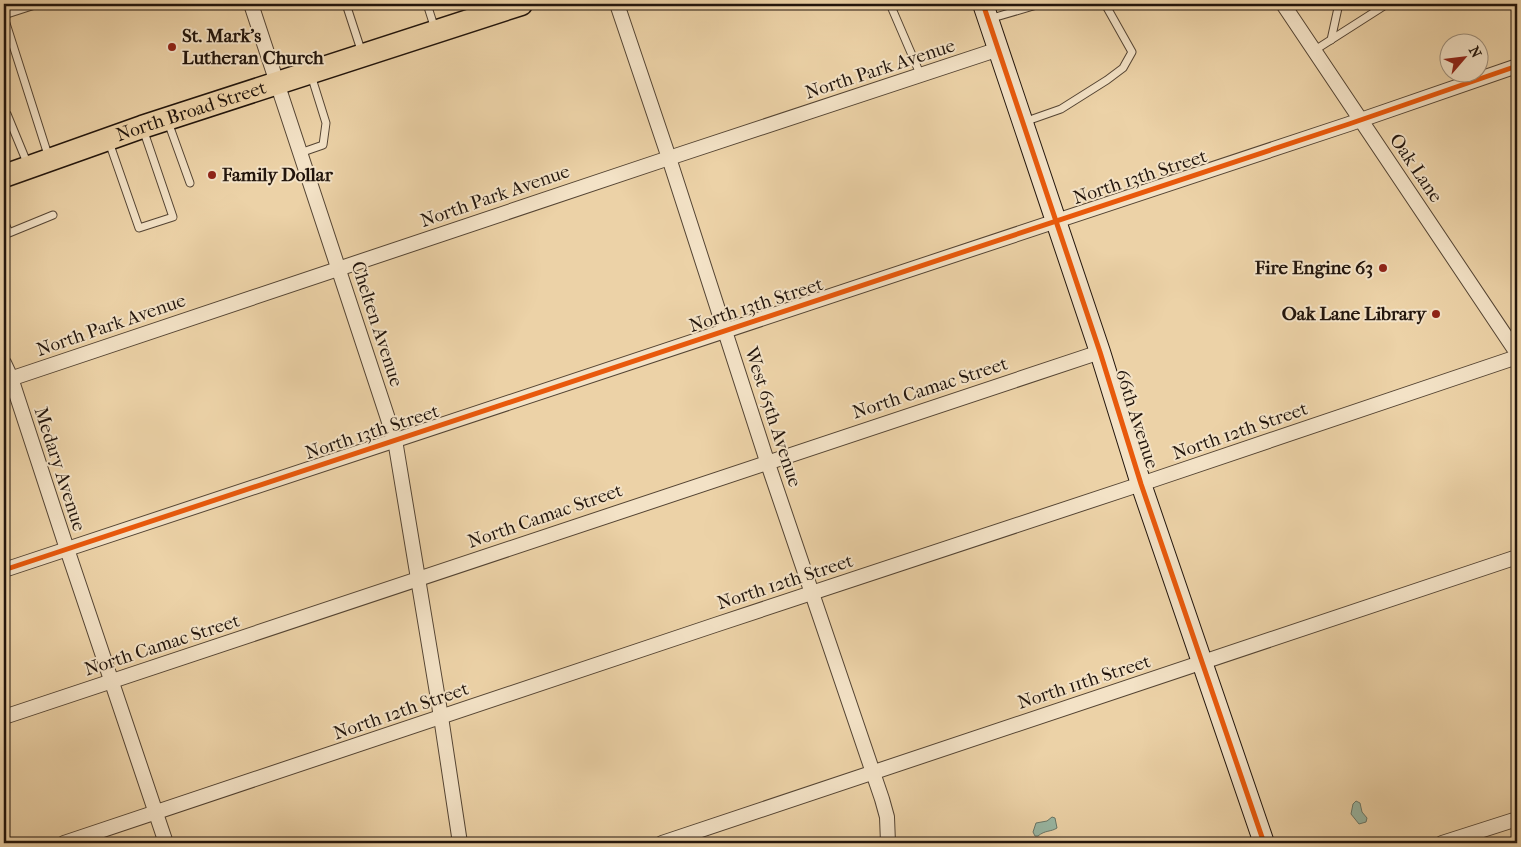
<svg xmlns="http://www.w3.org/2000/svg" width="1521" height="847" font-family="'IM FELL French Canon',serif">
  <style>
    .water { fill: #99b8a5; stroke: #697768 }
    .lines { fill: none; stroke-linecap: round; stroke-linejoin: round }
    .lane-casing { stroke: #544433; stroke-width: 9 }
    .street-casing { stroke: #544433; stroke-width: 16 }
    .secondary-casing { stroke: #22150c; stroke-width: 22 }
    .primary-casing { stroke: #22150c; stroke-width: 25 }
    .lane { stroke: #f3e2c6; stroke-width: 7 }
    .street { stroke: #f3e2c6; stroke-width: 14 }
    .secondary { stroke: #f3e2c6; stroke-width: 20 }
    .primary { stroke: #ecd2a7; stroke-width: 22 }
    .cycleway-casing { stroke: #f3e2c6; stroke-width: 8 }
    .cycleway { stroke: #e8590c; stroke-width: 5 }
    .poi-dot { fill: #8f2418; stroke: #f3e2c6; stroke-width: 2 }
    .labels { text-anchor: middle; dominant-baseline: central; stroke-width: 4; stroke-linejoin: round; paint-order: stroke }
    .poi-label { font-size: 19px; font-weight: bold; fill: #22150c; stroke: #f3e2c6; text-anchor: start }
    .street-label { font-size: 19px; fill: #22150c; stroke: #f3e2c6 }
  </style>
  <rect width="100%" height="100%" fill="#ecd2a7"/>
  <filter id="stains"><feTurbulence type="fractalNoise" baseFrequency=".004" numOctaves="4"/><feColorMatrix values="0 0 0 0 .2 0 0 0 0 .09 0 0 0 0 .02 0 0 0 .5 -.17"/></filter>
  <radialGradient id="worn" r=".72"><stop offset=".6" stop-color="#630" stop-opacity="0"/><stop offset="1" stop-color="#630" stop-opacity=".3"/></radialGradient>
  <g class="water">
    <polygon points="1356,801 1360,803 1362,812 1367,818 1366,822 1359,824 1351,814 1353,804"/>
    <path d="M 1052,817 L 1055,818 L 1057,828 C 1051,832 1045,830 1038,836 L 1035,836 L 1033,832 L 1036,823 L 1047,821 Z"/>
  </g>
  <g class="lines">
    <g class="lane-casing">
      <g id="lane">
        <polyline points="346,4 362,53"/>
        <polyline points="427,4 435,29"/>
        <polyline points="890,4 921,76"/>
        <polyline points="4,15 38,4"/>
        <polyline points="4,17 49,158"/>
        <polyline points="989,19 1040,4"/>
        <polyline points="1331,40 1338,8 1341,4"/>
        <polyline points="1315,50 1387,4"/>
        <polyline points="4,115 7,114 28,165"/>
        <polyline points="168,122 190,183"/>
        <polyline points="1024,122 1061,109 1107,80 1123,68 1132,52 1105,4"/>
        <polyline points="109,142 139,228 173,217 143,129"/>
        <polyline points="300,153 323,145 326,123 311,75"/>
        <polyline points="4,221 9,233 53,215"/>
      </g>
    </g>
    <g class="street-casing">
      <g id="street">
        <polyline points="251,4 395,440 441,717 460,843"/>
        <polyline points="617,4 669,158 767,461 882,799 887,817 888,843"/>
        <polyline points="1283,4 1517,353"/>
        <polyline points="4,363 11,378 67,549 166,843"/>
        <polyline points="4,381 669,158 999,49"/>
        <polyline points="4,570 1349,124 1517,66"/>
        <path d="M 4,717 C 369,596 733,471 1100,352"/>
        <polyline points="64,843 715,625 1141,484 1517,357"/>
        <polyline points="662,843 1517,557"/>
        <polyline points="1442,843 1517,819"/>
      </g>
    </g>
    <g class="secondary-casing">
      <polyline id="secondary" points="983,4 1100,352 1141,484 1264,843"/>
    </g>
    <g class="primary-casing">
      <g id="primary">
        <path id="s1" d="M 4,176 L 142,127 L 521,4"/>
      </g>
    </g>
    <use href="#lane" class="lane"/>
    <use href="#street" class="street"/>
    <use href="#secondary" class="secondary"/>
    <use href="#primary" class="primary"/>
    <g class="cycleway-casing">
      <g id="cycleway">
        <polyline points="983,4 1100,352 1141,484 1264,843"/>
        <polyline points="4,570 1349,124 1517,66"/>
      </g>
    </g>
    <use href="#cycleway" class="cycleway"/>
  </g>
  <g class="poi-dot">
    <circle cx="172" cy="47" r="5"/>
    <circle cx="212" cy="175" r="5"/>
    <circle cx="1383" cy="268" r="5"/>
    <circle cx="1436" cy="314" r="5"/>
  </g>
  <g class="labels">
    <g class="poi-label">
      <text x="182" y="36">St. Mark's<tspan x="182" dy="22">Lutheran Church</tspan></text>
      <text x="222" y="175">Family Dollar</text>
      <text x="1373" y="268" text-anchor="end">Fire Engine 63</text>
      <text x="1426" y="314" text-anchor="end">Oak Lane Library</text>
    </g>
    <g class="street-label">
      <text transform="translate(880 69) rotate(-18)">North Park Avenue</text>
      <text stroke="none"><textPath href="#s1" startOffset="198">North Broad Street</textPath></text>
      <text transform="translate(1416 168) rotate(56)">Oak Lane</text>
      <text transform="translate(1140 177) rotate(-18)">North 13th Street</text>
      <text transform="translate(495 196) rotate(-19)">North Park Avenue</text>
      <text transform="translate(756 305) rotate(-18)">North 13th Street</text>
      <text transform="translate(377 324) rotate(72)">Chelten Avenue</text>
      <text transform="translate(111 325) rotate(-19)">North Park Avenue</text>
      <text transform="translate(930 388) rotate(-18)">North Camac Street</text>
      <text transform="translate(773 417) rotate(72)">West 65th Avenue</text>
      <text transform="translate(1137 419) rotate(72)">66th Avenue</text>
      <text transform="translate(1240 431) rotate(-19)">North 12th Street</text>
      <text transform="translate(372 432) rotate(-18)">North 13th Street</text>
      <text transform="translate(60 469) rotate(72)">Medary Avenue</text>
      <text transform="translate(545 516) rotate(-19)">North Camac Street</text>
      <text transform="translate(785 582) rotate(-18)">North 12th Street</text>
      <text transform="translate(162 645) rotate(-18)">North Camac Street</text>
      <text transform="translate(1084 682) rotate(-18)">North 11th Street</text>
      <text transform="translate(401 711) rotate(-19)">North 12th Street</text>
    </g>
  </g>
  <rect width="1521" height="847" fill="none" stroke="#ecd2a7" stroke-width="20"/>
  <rect x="5" y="5" width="1511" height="837" fill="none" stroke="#22150c" stroke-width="2.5"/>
  <rect x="10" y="10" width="1501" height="827" fill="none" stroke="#22150c"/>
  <g transform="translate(1464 58) rotate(62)"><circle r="24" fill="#f3e2c6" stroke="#9f907c"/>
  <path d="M0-4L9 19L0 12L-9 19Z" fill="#8f2418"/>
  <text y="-8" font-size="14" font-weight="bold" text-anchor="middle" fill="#22150c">N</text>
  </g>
  <rect width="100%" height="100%" filter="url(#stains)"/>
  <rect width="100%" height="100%" fill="url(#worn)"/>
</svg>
